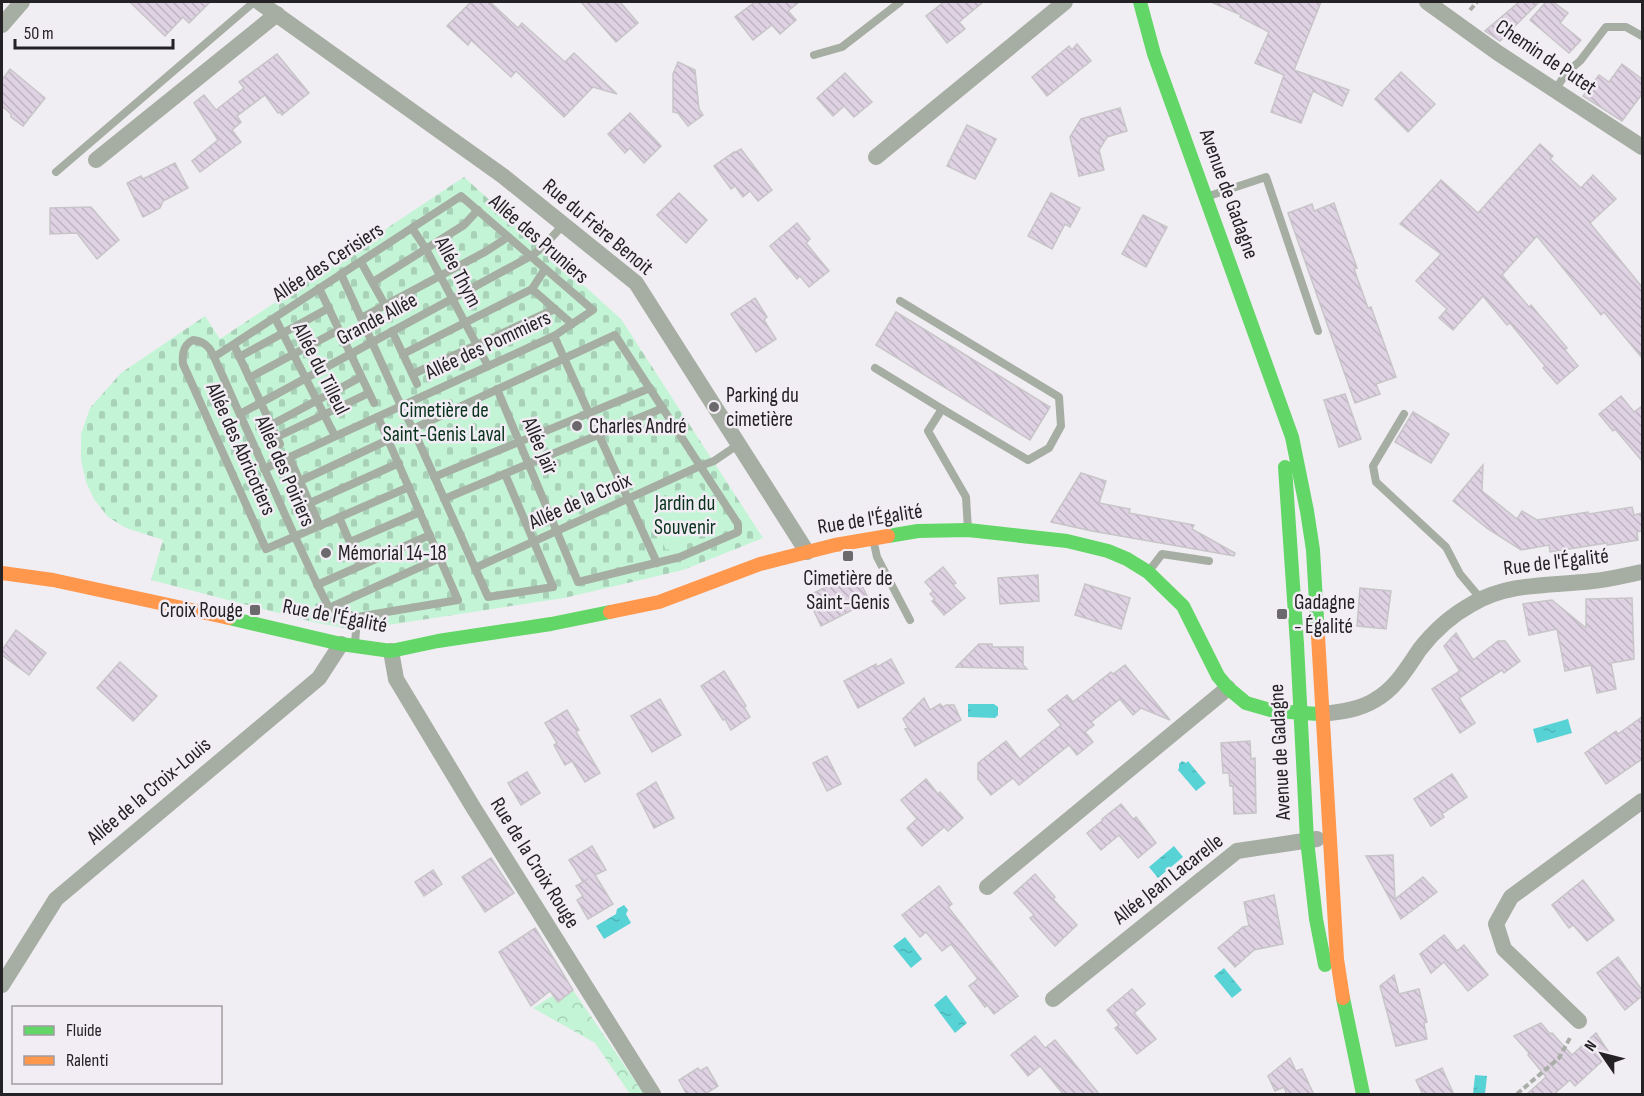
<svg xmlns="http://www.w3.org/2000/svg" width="1644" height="1096" font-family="'Sofia Sans Condensed',sans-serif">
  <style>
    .forest { fill: url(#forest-crowns) }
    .cemetery { fill: url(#cemetery-stones) }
    .green { fill: #c4f4d6 }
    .water { fill: url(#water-ripples) }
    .building { fill: url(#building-back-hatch); stroke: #c7c5c8; stroke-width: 1.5 }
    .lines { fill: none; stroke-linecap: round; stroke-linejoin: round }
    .path { stroke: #aaaea8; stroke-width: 4; stroke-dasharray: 6 3; stroke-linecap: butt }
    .lane { stroke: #a6aea3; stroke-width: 8 }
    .street { stroke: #a6aea3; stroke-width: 16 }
    .fast { stroke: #63d668; stroke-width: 14 }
    .slow { stroke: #ff974d; stroke-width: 14 }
    .poi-dot { fill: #6c696c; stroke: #f2edf4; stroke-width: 2 }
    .labels { text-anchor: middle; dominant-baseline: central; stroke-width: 5; stroke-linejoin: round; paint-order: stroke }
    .street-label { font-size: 21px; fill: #242224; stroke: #f2edf4 }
    .poi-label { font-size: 21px; fill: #242224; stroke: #f2edf4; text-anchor: start }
    .park-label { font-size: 21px; fill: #09331c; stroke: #f2edf4 }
  </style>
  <defs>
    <pattern id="forest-crowns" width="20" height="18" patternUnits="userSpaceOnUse" patternTransform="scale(1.5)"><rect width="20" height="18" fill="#c4f4d6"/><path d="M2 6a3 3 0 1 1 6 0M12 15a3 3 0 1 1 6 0" fill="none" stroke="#a8d1b8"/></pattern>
    <pattern id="cemetery-stones" width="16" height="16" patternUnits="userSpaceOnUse" patternTransform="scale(1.5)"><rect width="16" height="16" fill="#c4f4d6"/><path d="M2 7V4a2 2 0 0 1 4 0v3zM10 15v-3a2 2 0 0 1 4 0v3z" fill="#a8d1b8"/></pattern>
    <pattern id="water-ripples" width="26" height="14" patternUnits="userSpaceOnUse" patternTransform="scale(1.5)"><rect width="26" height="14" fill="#57d3d6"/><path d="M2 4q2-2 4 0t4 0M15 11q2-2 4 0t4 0" fill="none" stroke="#4cb5b8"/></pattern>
    <pattern id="building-back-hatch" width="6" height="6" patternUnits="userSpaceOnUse" patternTransform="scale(1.5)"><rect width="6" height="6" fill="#dfd2e3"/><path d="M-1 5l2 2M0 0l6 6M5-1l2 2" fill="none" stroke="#bfb4c3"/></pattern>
  </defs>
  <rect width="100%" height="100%" fill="#f1eef3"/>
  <polygon class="forest" points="573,990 644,1094 630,1094 595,1043 533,1008 552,996 558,1002"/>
  <polygon class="cemetery" points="464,177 621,319 763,538 683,570 564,598 356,630 317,623 151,580 163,540 126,528 108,517 94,499 86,482 81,460 81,434 90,408 121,373 205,316 220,339"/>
  <polygon class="green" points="697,482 726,526 666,550 645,505"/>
  <g class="water">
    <polygon points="968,704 994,704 998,707 998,715 995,718 968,717"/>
    <polygon points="1568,719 1572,733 1537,743 1533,729"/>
    <polygon points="1182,761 1186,763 1188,761 1206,783 1196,791 1178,770 1179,768 1179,764"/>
    <polygon points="1174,846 1183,857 1158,878 1149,867"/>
    <polygon points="624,905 628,910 626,914 631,923 604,939 596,926 616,914 617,909"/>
    <polygon points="905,937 922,959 911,968 893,946"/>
    <polygon points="1224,968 1242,990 1232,998 1214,976"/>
    <polygon points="946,995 967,1023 955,1033 934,1005"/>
    <polygon points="1475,1075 1487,1076 1485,1094 1473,1094"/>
  </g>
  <g class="building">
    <polygon points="130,2 210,2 189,23 183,17 165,36"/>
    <polygon points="471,2 490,2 518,28 522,23 565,62 574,53 617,94 593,87 564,117 516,71 511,77 471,40 468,45 447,26"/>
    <polygon points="581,2 620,2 638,23 616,42"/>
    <polygon points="755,2 799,2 788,11 796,20 780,34 772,25 753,40 735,17"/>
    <polygon points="944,2 983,2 959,22 965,29 947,43 926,16"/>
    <polygon points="1211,2 1321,2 1294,70 1349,90 1342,106 1313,91 1301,123 1271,112 1284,75 1255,63 1269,32 1240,17 1241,15"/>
    <polygon points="1519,2 1539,2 1500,41 1485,31"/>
    <polygon points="1546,2 1553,2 1568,13 1560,23 1581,40 1569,53 1530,20"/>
    <polygon points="1077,44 1091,61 1047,96 1032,77 1069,46 1072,50"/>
    <polygon points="277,54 309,93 282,115 280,112 278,113 265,95 237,116 241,122 232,130 241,142 200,172 192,161 218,140 194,103 204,95 216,110 244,88 239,82"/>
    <polygon points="678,62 695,70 699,109 703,115 688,126 678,113 673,112 673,74"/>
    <polygon points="1622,64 1642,79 1642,94 1622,121 1583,96 1599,75 1609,82"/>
    <polygon points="10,69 45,98 23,126 11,117 11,114 2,106 2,80"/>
    <polygon points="1401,72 1435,104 1408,132 1375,99"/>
    <polygon points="845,73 872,102 854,117 844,106 833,116 817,98"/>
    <polygon points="1120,108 1127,131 1107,137 1099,150 1104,170 1079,176 1070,137 1081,119"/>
    <polygon points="630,113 661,146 644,163 630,148 625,153 608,134"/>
    <polygon points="967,125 996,139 975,179 947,166"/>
    <polygon points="1540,144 1553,156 1550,159 1581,188 1593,175 1616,199 1590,223 1642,287 1642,358 1604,312 1601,315 1537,236 1502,275 1529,307 1531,305 1567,348 1565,350 1578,366 1557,384 1543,368 1545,366 1510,323 1507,325 1483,296 1453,330 1439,318 1447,309 1416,281 1441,254 1400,224 1441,180 1478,213"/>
    <polygon points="741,149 772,190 758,201 750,191 743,197 735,186 731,189 714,166 734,152 734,153"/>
    <polygon points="175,163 188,188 163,201 160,208 143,217 127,183 141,176 143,179"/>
    <polygon points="679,193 707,220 686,243 657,215"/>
    <polygon points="1051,193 1080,208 1070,227 1065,224 1052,249 1028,236"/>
    <polygon points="1334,203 1357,268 1354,269 1368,308 1371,307 1396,377 1376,384 1380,394 1355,403 1288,213 1312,204 1314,211"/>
    <polygon points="91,207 119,240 97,259 77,233 50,234 50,208"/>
    <polygon points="1143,215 1167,227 1146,267 1122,254"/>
    <polygon points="797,223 810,239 806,243 829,271 809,287 800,276 797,279 770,246"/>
    <polygon points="755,298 767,317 764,320 776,339 756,352 731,314"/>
    <polygon points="896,312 1050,407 1030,440 876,345"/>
    <polygon points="1345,394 1361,439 1339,447 1324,400"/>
    <polygon points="1621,396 1634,412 1642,406 1642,461 1615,429 1613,431 1599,414"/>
    <polygon points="1413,412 1449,434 1431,463 1395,442"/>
    <polygon points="1483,465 1482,491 1517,519 1522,511 1537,520 1588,512 1589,514 1632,507 1634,515 1642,513 1642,531 1637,532 1638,540 1607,545 1607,543 1550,552 1549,545 1521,550 1488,529 1453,501"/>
    <polygon points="1081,473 1106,481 1099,503 1130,509 1129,513 1194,525 1192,529 1235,553 1234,556 1092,531 1051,522"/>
    <polygon points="943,567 956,583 953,585 965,598 944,615 932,601 935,599 930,594 933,591 925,582"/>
    <polygon points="855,573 870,601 821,626 807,596"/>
    <polygon points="1038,575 1039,601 1000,604 998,578"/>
    <polygon points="1085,584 1130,598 1121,629 1075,615"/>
    <polygon points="1360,588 1391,591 1386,629 1357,626"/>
    <polygon points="1632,598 1634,659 1611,663 1616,689 1597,693 1591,665 1565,671 1557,629 1529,635 1523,604 1552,600 1586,628 1586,599"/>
    <polygon points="16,630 46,653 29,675 2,655 2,650"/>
    <polygon points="1456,633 1473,660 1498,641 1505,641 1520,661 1504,673 1502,670 1459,698 1475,723 1460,733 1432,689 1460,671 1444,646"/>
    <polygon points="979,644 992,644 992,647 1023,647 1023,665 1027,669 956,667"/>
    <polygon points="891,659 904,683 858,708 844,681 876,664 877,667"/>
    <polygon points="120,662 157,696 133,721 97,688"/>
    <polygon points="1125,665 1170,720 1141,708 1133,715 1120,699 1091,722 1094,725 1085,732 1093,742 1077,755 1069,745 1019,785 1013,778 991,795 978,779 978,763 1006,741 1020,759 1061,725 1048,710 1067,695 1073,702 1111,672 1113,674"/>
    <polygon points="724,671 746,706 744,707 750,717 731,730 725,719 723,720 701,686"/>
    <polygon points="924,698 930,710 940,704 943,707 946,705 954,705 961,720 915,746 905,729 908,728 903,719"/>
    <polygon points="660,699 681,735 652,752 631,716"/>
    <polygon points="567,710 579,730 576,732 600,773 585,782 572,761 565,765 554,745 557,743 545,723"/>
    <polygon points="1642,717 1642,759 1606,784 1585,753 1616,731 1618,734"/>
    <polygon points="1250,741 1251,759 1255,758 1256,813 1234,814 1233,786 1230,786 1229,773 1223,773 1221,743"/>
    <polygon points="827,756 841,784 827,791 813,763"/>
    <polygon points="527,772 540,793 521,805 508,783"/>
    <polygon points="1452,774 1467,797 1442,814 1444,817 1431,826 1414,799"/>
    <polygon points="926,779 938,794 940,792 963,818 948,831 944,827 922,846 907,828 917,819 901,800"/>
    <polygon points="656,782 674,818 654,828 637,794"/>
    <polygon points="1121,804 1133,819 1136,817 1156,843 1138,858 1119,835 1101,850 1087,833 1103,820 1102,819"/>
    <polygon points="592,846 606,870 595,875 613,904 588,919 577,900 583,896 576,886 588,879 583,882 569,860"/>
    <polygon points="1393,855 1395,899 1423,877 1437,892 1401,919 1366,856"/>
    <polygon points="491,858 514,893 485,912 462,877"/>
    <polygon points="433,870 442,884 424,896 415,882"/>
    <polygon points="1035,874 1055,897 1053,899 1077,925 1055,946 1030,918 1034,915 1014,893"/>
    <polygon points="1583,880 1614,920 1587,941 1573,925 1569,928 1552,905"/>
    <polygon points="939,886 952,904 948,907 1018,996 994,1014 987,1005 985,1007 969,986 978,979 951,944 942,951 926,932 920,937 902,915"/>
    <polygon points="1274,895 1283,944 1254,950 1235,967 1218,948 1243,927 1249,926 1244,902"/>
    <polygon points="535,928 573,990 558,1002 550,991 531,1006 499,952"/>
    <polygon points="1444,935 1457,951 1464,945 1488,975 1468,991 1444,962 1431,973 1420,954"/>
    <polygon points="1618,957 1642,990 1642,996 1625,1010 1597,973"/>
    <polygon points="1394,975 1399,994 1419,989 1427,1022 1424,1023 1427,1039 1396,1046 1380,986"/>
    <polygon points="1132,989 1145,1004 1134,1013 1156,1039 1137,1054 1115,1028 1119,1025 1107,1010"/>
    <polygon points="1541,1023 1550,1034 1552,1033 1572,1055 1596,1033 1610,1054 1575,1086 1570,1080 1553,1095 1526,1095 1546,1077 1528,1055 1529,1053 1514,1036"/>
    <polygon points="1035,1036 1045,1048 1055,1040 1100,1095 1064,1095 1040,1066 1028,1076 1011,1055"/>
    <polygon points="1290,1058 1296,1071 1302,1069 1314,1095 1287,1095 1284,1087 1275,1091 1268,1076"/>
    <polygon points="707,1067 718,1086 704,1095 687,1095 679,1080 698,1068 700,1071"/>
    <polygon points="1442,1068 1454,1095 1423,1095 1416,1080"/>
  </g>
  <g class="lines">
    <g class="path">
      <polyline points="1470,10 1477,2"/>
      <polyline points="1517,1094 1559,1058 1571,1036"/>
    </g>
    <g class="lane">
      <polyline points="814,55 842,47 900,2"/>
      <polyline points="1555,90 1567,72 1580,61 1606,27 1626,27 1642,36"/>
      <polyline points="56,172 254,2"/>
      <polyline points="1209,196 1266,177 1318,331"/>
      <polyline points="412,228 426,249 488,366"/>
      <polyline points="361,262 385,305"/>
      <polyline points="545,269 532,289 572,324"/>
      <polyline points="341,274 401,406 413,429 488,597 553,587 505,474"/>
      <polyline points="373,282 464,225 478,210"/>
      <polyline points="319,288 374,403"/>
      <polyline points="900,301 1059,397 1061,426 1049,448 1028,460 942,409 928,431 966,497 968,530"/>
      <polyline points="275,318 335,436"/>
      <polyline points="361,318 485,252 508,237"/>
      <polyline points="392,331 417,384"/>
      <polyline points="554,336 657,563"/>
      <polyline points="234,345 280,444"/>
      <polyline points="403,354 532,289"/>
      <polyline points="214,357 461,196 593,310 554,336 264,469"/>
      <polyline points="239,357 329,308"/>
      <polyline points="875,368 942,409"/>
      <polyline points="413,374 555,309"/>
      <polyline points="249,378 339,330"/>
      <polyline points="240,414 531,256 542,248 563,225"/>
      <polyline points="1404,414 1373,466 1376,482 1446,547 1460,574 1481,599"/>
      <polyline points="271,425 361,377"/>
      <path d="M 413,429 C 480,397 548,366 615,335 L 738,524 L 738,532 L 680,557 L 578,582 L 497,389"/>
      <polyline points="277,437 369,393"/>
      <polyline points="289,457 320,526"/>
      <polyline points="434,477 650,388"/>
      <polyline points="300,481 388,440"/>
      <polyline points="444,499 663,408"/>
      <polyline points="310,503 399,463"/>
      <polyline points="339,517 360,566"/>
      <polyline points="873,539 877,557 910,620"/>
      <polyline points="350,542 420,512"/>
      <polyline points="475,568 700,466 714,461 739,444"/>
      <polyline points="1149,571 1162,554 1209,561"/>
      <polyline points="317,585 430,535"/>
      <path d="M 329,608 C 298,547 271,482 242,419 C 234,402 227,385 219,368 C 216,362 213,353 209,348 C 204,342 199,341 193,340 C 183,345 182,354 183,364 L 266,549 L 409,487"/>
      <polyline points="329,608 357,617 458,600 378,417"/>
      <polyline points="329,608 440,558"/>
      <polyline points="355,644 357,617"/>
    </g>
    <g class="street">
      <polyline points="259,2 503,176 636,283 807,552"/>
      <polyline points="1427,2 1498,53 1642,147"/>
      <polyline points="2,25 22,2"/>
      <polyline points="876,157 1065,2"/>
      <polyline points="96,160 277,14"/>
      <polyline points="391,651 396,679 473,807 653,1094"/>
      <path d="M 1322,714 C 1340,712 1359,710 1375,700 C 1396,688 1407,668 1420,649 C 1434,631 1452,615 1472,604 C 1509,582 1551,586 1593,581 C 1609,580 1626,575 1642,572"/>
      <polyline points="987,887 1228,688"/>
      <polyline points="2,985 56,899 319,678 341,644"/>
      <polyline points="1053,999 1237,851 1317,839"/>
      <polyline points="1579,1021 1504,949 1496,924 1511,897 1642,801"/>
    </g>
    <g class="fast">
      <polyline points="1140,2 1154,54 1292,437 1307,511 1313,550 1318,636"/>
      <polyline points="1285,467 1297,644 1307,840 1316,919 1325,965"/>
      <polyline points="888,536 918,531 968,530 1067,541 1108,551 1127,559 1148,572 1183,606 1218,676 1228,688 1246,703 1274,711 1319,714"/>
      <polyline points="229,618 341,644 391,651 438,641 551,624 610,612"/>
      <polyline points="1343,998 1363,1094"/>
    </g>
    <g class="slow">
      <polyline points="2,573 53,580 229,618"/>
      <polyline points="610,612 659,602 760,564 835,545 888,536"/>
      <polyline points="1318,636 1337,959 1343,998"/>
    </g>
  </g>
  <g class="poi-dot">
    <circle cx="714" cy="407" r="6"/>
    <circle cx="577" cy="426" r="6"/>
    <circle cx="326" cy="553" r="6"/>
    <rect x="842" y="550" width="12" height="12" rx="3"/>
    <rect x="249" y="604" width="12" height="12" rx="3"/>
    <rect x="1276" y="608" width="12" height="12" rx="3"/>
  </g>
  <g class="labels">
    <g class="street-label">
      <text transform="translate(1546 57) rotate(34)">Chemin de Putet</text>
      <text transform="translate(1229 194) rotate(70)">Avenue de Gadagne</text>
      <text transform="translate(598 227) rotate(40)">Rue du Frère Benoit</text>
      <text transform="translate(539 239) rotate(41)">Allée des Pruniers</text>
      <text transform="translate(328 262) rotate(-33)">Allée des Cerisiers</text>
      <text transform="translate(458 272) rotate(62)">Allée Thym</text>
      <text transform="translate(377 319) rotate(-28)">Grande Allée</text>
      <text transform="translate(488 345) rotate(-25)">Allée des Pommiers</text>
      <text transform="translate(321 369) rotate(63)">Allée du Tilleul</text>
      <text transform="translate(540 446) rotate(67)">Allée Jaïr</text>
      <text transform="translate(241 449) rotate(66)">Allée des Abricotiers</text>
      <text transform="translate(285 471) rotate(66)">Allée des Poiriers</text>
      <text transform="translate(580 501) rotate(-24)">Allée de la Croix</text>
      <text transform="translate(870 519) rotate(-9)">Rue de l'Égalité</text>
      <text transform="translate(1556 562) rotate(-7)">Rue de l'Égalité</text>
      <text transform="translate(335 616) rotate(11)">Rue de l'Égalité</text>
      <text transform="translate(1280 752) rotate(-93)">Avenue de Gadagne</text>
      <text transform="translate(149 791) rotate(-40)">Allée de la Croix-Louis</text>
      <text transform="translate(535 863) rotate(58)">Rue de la Croix Rouge</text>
      <text transform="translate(1168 879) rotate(-38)">Allée Jean Lacarelle</text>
    </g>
    <g class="poi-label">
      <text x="726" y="395">Parking du<tspan x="726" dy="24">cimetière</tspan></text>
      <text x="589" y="426">Charles André</text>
      <text x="338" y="553">Mémorial 14-18</text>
      <text x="848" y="578" text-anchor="middle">Cimetière de<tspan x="848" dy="24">Saint-Genis</tspan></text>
      <text x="1294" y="602">Gadagne<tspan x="1294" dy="24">- Égalité</tspan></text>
      <text x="243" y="610" text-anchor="end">Croix Rouge</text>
    </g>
    <g class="park-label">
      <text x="444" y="410">Cimetière de<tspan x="444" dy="24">Saint-Genis Laval</tspan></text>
      <text x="685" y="503">Jardin du<tspan x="685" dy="24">Souvenir</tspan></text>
    </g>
  </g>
  <rect width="1644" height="1096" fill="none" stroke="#242224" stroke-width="6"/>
  <rect x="12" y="1006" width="210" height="78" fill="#f2edf4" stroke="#a09ca1" stroke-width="1.5"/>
  <rect x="24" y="1026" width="30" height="9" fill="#63d668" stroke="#a09ca1" stroke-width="1.5"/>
  <text x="66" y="1036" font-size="18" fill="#242224">Fluide</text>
  <rect x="24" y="1056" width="30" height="9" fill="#ff974d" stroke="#a09ca1" stroke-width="1.5"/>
  <text x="66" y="1066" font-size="18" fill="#242224">Ralenti</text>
  <g transform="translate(1602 1054) rotate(305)" stroke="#f2edf4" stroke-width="4.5" paint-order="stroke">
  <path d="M0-4.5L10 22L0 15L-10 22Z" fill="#242224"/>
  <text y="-9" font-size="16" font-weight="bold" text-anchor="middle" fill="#242224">N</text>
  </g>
  <path d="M15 39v9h158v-9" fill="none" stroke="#242224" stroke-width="3"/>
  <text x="24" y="39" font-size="18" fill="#242224" stroke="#f2edf4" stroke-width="4.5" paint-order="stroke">50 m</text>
</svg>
